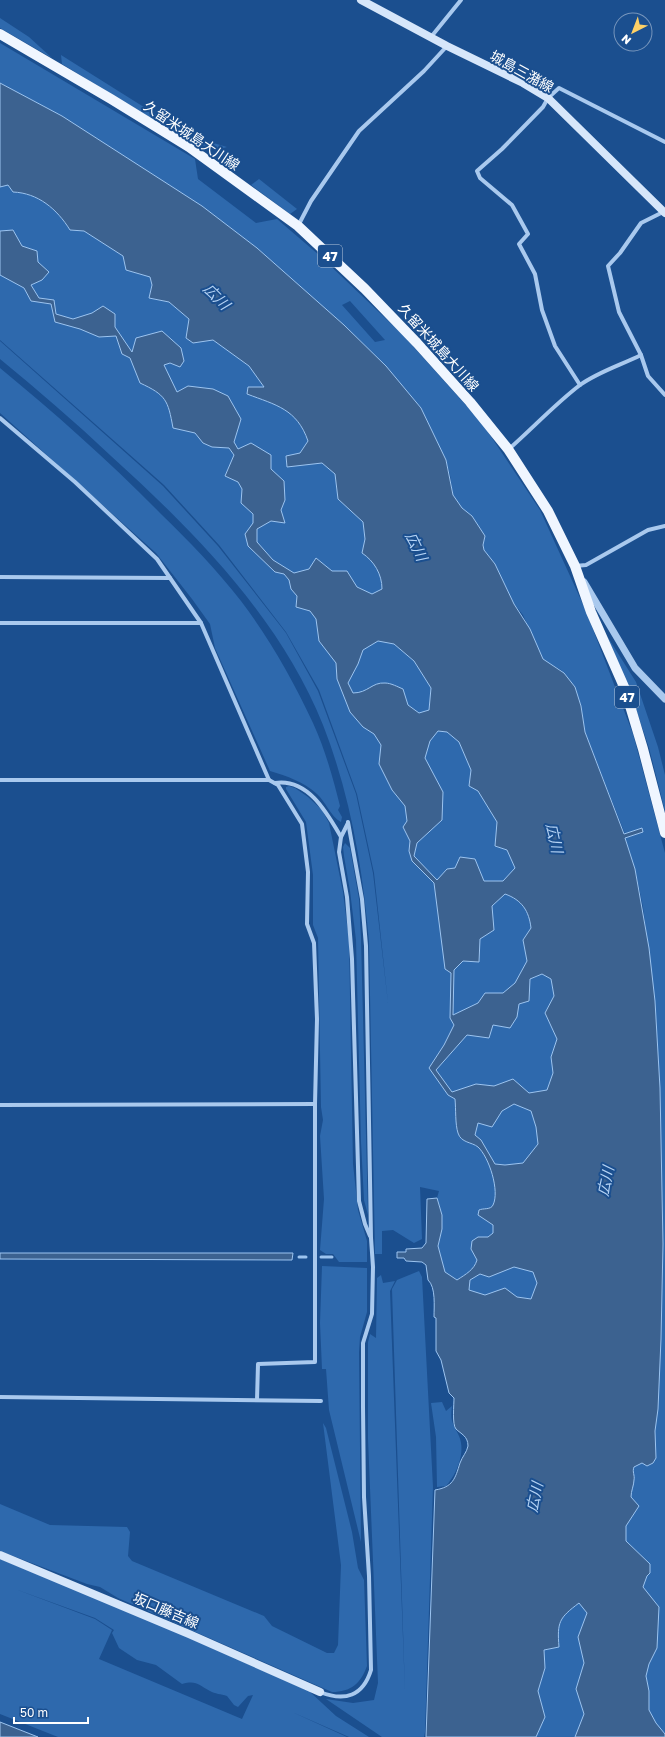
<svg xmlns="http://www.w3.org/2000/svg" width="665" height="1737" font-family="'Golos Text','Noto Sans JP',sans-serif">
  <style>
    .green { fill: #2e69ad; fill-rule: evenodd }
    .water { fill: #3c6290; stroke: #9cc4f0; fill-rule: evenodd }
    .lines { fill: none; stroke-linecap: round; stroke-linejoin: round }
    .stream { stroke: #9cc4f0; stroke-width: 3 }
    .minor { stroke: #a9c9ee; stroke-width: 4 }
    .tertiary { stroke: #a9c9ee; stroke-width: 7 }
    .secondary { stroke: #d6e6fa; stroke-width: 8 }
    .primary { stroke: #f0f6ff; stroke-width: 10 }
    .labels { text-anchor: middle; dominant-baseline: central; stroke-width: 4; stroke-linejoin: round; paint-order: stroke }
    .shield { fill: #1b4f8f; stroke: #bbcadd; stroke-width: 1 }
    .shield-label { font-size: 13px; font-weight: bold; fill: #fff }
    .street-label { font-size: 14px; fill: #fff; stroke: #1b4f8f }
    .water-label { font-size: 15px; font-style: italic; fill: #b5d3f5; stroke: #1b4f8f }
  </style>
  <rect width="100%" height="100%" fill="#1b4f8f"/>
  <g class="green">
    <polygon points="0,18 29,37 52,58 0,28"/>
    <path d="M 0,43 L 195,159 L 198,179 L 256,223 L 277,219 L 319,255 L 402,334 L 482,423 L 540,510 L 586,611 L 633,734 L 665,853 L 665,1737 L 536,1737 L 545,1717 L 538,1691 L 545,1668 L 544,1650 L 559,1647 L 558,1627 L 565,1613 L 616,1476 L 661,1339 L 663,1244 L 660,1088 L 655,1001 L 643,907 L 635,869 L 625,838 L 643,832 L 642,829 L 625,834 L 585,732 L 581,706 L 575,687 L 561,670 L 543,660 L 523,615 L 514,604 L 495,564 L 484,550 L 483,545 L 485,536 L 472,516 L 462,508 L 453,495 L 450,475 L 446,460 L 421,408 L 386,366 L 344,325 L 257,248 L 202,206 L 62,116 L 0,83 ZM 350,301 L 385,340 L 375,342 L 342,305 Z"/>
    <polygon points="61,55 190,136 227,147 217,150 187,140 62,64"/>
    <polygon points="259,179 297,209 290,214 251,185"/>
    <path d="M 8,184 L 13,192 C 38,193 57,209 70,230 L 84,231 L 123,256 L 126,270 L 150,277 L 152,285 L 149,298 L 169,302 L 189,319 L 186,338 L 213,340 L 249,366 L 264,387 L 247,394 C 277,405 296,408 308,441 L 300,453 L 310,464 L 322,463 L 335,474 L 338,499 L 363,522 L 365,539 L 362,553 L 370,558 L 382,578 L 382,589 L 360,625 L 394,644 L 414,661 L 431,688 L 429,710 L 418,766 L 430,730 L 447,732 L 459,742 L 471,770 L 469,786 L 478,790 L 497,822 L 495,846 L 507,850 L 516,868 L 503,881 L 487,902 L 505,894 C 522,900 529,911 531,928 L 523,940 L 527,961 L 506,1001 L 530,979 L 542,974 L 551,979 L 554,996 L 545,1013 L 557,1039 L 562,1088 L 504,1098 L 540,1110 L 531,1249 L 556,1302 L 476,1308 L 457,1280 L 445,1273 L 438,1246 L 442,1229 L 442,1215 L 437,1198 L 439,1191 L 420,1187 L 422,1239 L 414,1243 L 393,1230 L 382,1231 L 382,1254 L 375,1254 L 369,942 C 363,869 350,794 323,725 C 280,618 195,532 111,456 C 75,422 38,390 0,359 L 0,341 L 163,486 L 218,546 L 286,633 L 318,691 L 356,794 L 373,873 L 388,1003 L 374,873 L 357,794 L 319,690 L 286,632 L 219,545 L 164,485 L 0,340 L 0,187 Z"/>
    <path d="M 0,368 C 56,414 110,462 161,514 C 189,541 217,570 241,601 C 269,638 293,680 313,723 C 325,749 333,778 340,806 L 338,810 L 342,817 L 341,822 C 330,816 326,802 317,794 C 304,782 287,776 270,771 L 215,648 L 210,624 L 192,599 L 156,553 L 0,413 Z"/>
    <polygon points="607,636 636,682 658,747 665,775 665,811 649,748 630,691"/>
    <polygon points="289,786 295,788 308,797 322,810 329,823 343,892 349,940 353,1164 358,1210 367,1241 367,1262 339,1262 333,1254 326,1254 320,1250 324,1199 320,1136 323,1120 321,1107 318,938 313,925 313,875 306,822 286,789 286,787"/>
    <polygon points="345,843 350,848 359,899 361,938 368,1215 364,1200 361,1142 356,940 350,891 344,856 343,847"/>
    <polygon points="322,1266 367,1268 367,1312 360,1337 359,1352 361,1542 329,1410 326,1369 322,1369 320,1323"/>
    <polygon points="419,1271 422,1277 433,1487 425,1732 424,1737 407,1737 406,1726 407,1737 382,1737 326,1699 353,1703 374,1700 378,1683 368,1439 368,1342 370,1334 376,1338 377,1278 381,1275 383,1283 395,1281 390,1291 405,1692 392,1289 397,1280"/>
    <path d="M 442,1402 L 446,1411 L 452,1406 C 450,1423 453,1422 459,1436 C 466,1452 457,1474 446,1486 L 437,1487 L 436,1437 L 431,1403 Z"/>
    <path d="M 323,1423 L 326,1428 L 352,1532 L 358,1568 L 364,1580 L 367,1666 C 361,1683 351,1692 332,1692 L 118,1598 L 100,1587 L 87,1584 L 0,1551 L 0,1504 L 50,1525 L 127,1527 L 130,1532 L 128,1556 L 132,1561 L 264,1616 L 272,1626 L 327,1653 L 334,1653 L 338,1645 L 341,1565 Z"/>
    <path d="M 0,1559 L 145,1618 L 309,1691 L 336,1716 L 369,1737 L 349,1737 L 292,1712 L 347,1737 L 58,1737 L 0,1714 ZM 15,1589 L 95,1618 L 114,1630 L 112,1633 L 119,1648 L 137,1660 L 156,1665 L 182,1684 C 197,1680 198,1685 210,1691 C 215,1694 221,1694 227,1696 L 234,1705 L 238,1707 L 248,1696 L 253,1695 L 242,1719 L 99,1659 L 112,1630 L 95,1619 Z"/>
  </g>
  <g class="water">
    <path d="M 0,83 L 62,116 L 202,206 L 257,248 L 344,325 L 386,366 L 421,408 L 446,460 L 453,495 L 462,508 L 472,516 L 485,536 L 483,545 L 484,550 L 495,564 L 514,604 L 530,629 L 543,659 L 564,673 L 575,687 L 581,706 L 585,732 L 624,834 L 642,828 L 643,832 L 625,838 L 635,869 L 649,948 L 655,1001 L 660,1088 L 663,1244 L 661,1339 L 658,1409 L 655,1431 L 656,1458 L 653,1463 L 647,1466 L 642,1463 L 634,1467 C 632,1472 635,1475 634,1480 C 634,1485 631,1491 631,1497 L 639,1506 L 626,1526 L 626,1541 L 650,1564 L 650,1573 L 647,1576 L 643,1587 L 659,1607 L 657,1648 L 649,1664 L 646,1676 L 649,1691 L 649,1710 L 656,1723 L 665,1734 L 665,1737 L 575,1737 L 584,1714 L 576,1689 L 584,1663 L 578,1637 L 587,1613 L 579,1603 C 559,1618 557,1622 559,1647 L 544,1650 L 545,1668 L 538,1691 L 545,1717 L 536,1737 L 426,1737 L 435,1490 C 453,1487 455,1479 460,1463 C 462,1457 467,1452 468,1446 C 468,1436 461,1434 456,1429 C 452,1425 454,1404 454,1398 L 449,1393 L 441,1360 L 436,1351 L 436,1318 L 434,1317 C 434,1307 436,1287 428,1280 L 426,1265 L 422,1262 L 406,1261 L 404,1258 L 397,1258 L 397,1252 L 406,1252 L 406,1249 L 422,1248 L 426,1243 L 427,1199 L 437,1198 L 442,1215 L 442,1229 L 438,1246 L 445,1272 L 457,1280 C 466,1274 474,1270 477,1260 L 471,1249 L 472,1241 L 478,1237 L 488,1237 L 493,1233 L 493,1225 L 478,1215 L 479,1210 C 483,1208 491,1210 493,1205 C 500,1191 489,1157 478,1147 C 472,1142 461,1143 458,1133 C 455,1124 456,1109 455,1099 L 448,1095 L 429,1068 L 444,1045 L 454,1025 L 450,1018 L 451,973 L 445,969 L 434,883 L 412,861 L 409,851 L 410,841 L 403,827 L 407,821 L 405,806 L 392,790 L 379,764 L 381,745 L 374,734 L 363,727 L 350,712 L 337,679 L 336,663 L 319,641 L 316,619 L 310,611 L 296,607 L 297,596 L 291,589 L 289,580 L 284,574 L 275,572 L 248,546 L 245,534 L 253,523 L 253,514 L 241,503 L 242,489 L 238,482 L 225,476 L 234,455 L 229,448 L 212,447 L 203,443 L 195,433 L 173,428 C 168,400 166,395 140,383 L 130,358 L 122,354 L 116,336 L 99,337 L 80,329 L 55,322 L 51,304 L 31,301 L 24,288 L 0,275 L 0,231 L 13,230 L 22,246 L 37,251 L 38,262 L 49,272 L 42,280 L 31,285 L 39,298 L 54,300 L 56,314 L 73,319 L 92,313 L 103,306 L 115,314 L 115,327 L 132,352 L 136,338 L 162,331 L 181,348 L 184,361 L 180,367 L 170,363 L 164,365 L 177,392 L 188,386 L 213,389 L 228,396 L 241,419 L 234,442 L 238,449 L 251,443 L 271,455 L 271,469 L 284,481 L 285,500 L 281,510 L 285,523 L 271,521 L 257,529 L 257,542 L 273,560 L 294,573 L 309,569 L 316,558 L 332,571 L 347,571 L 357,587 L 372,594 L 382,589 C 382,574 374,561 362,553 L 365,539 L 363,522 L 338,499 L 335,474 L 322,463 L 287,467 L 286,456 L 300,453 L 308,441 C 297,409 276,405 247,394 L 248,387 L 264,387 L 249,366 L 213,340 L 193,343 L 186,338 L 189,319 L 169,302 L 149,298 L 152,285 L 150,277 L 126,270 L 123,256 L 84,231 L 70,230 C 57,209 38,193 13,192 L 8,185 L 0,187 ZM 378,641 L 394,644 L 414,661 L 431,688 L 429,710 L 419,713 L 408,705 L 403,689 C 398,687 391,683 385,683 C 372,682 368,693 353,693 L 348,683 L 358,664 L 363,650 ZM 438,731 L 447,732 L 459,742 L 471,770 L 469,786 L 478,791 L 497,822 L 495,846 L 507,850 L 515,868 L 503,881 L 484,881 L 475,859 L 460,857 L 455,868 L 447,869 L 437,880 L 414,856 L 417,843 L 442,820 L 443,792 L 425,758 L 430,741 ZM 505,894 C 522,900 529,911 531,928 L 523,940 L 527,961 L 515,983 L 503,993 L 485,993 L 478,1003 L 453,1015 L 454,970 L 463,961 L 479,962 L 480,939 L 494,930 L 492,906 ZM 542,974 L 551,979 L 554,996 L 545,1013 L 557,1039 L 551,1057 L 553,1073 L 547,1090 L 529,1093 L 513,1079 L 494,1086 L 476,1084 L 452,1092 L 436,1070 L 467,1035 L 489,1038 L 493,1025 L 510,1028 L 517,1017 L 519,1004 L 529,1001 L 530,979 ZM 514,1104 L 531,1111 L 536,1127 L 538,1144 L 523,1163 L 505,1165 L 495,1164 L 481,1140 L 475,1135 L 478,1123 L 492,1127 L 502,1111 ZM 514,1267 L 533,1272 L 537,1283 L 531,1299 L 517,1297 L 505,1288 L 485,1295 L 469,1290 L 470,1280 L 480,1274 L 489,1277 Z"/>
    <polygon points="0,1253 293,1253 292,1260 0,1259"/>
    <polygon points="0,1722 38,1737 0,1737"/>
  </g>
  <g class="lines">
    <g class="stream">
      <polyline points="299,1257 306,1257"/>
      <polyline points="321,1257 332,1257"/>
    </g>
    <g class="minor">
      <polyline points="431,37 461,0"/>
      <polyline points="665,211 641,223 620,253 608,266 619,312 641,355 648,376 665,395"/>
      <polyline points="298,226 311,201 359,131 424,71 447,46"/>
      <polyline points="580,385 555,346 542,310 535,274 519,244 528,234 512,205 480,178 477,171 502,149 543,107 548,98 559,88 665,142"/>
      <polyline points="0,418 75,482 157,559 201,623 269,780"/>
      <path d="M 509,449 C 533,428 555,404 580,385 C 598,372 621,365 641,355"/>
      <polyline points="575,566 586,565 648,530 665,526"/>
      <polyline points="0,577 170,578"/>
      <polyline points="0,623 201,623"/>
      <polyline points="0,780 269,780 278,785 302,824 308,872 307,924 314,943 317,1019 315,1104 315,1362 258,1364 257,1400"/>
      <path d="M 275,783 C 308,778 327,813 341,837"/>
      <polyline points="348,823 341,837 339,852 347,897 352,959 359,1201 365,1224 370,1236"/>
      <polyline points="0,1105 315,1104"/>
      <polyline points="0,1397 321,1401"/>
      <path d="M 320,1692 C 345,1702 363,1696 371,1670 L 369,1576 L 364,1497 L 363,1407 L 363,1343 L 372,1314 L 373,1267 L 371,1238 L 366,946 L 362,899 L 348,822"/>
    </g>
    <polyline class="tertiary" points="584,582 635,668 665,699"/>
    <g class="secondary">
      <polyline points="361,0 447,46 523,83 548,98 665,213"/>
      <polyline points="0,1555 189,1634 320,1692"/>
    </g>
    <polyline class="primary" points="0,34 111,99 189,147 298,226 365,289 417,343 470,402 508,449 548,511 575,566 591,612 625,689 643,749 665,833"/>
  </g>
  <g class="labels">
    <g class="shield">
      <rect x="318" y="245" width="24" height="22" rx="3"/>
      <rect x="615" y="686" width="24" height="22" rx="3"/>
    </g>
    <g class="shield-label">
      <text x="330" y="256">47</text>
      <text x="627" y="697">47</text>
    </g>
    <g class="street-label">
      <text transform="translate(522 71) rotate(29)">城島三潴線</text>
      <text transform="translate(192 135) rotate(34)">久留米城島大川線</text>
      <text transform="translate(439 347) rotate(48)">久留米城島大川線</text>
      <text transform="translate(166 1610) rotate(23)">坂口藤吉線</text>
    </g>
    <g class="water-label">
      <text transform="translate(217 296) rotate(45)">広川</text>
      <text transform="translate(417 546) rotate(64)">広川</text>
      <text transform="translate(555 838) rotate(78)">広川</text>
      <text transform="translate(605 1181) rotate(-78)">広川</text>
      <text transform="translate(534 1497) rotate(-78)">広川</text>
    </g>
  </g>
  <g transform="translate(633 32) rotate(222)"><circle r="19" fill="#1b4f8f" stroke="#7695bc"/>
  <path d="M0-3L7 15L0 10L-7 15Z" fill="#ffd166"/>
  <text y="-6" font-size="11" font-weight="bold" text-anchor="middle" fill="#ffffff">N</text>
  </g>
  <path d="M14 1717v6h74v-6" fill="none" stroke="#ffffff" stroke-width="2"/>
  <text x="20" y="1717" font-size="12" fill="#ffffff" stroke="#1b4f8f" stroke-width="3" paint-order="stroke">50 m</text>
</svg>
